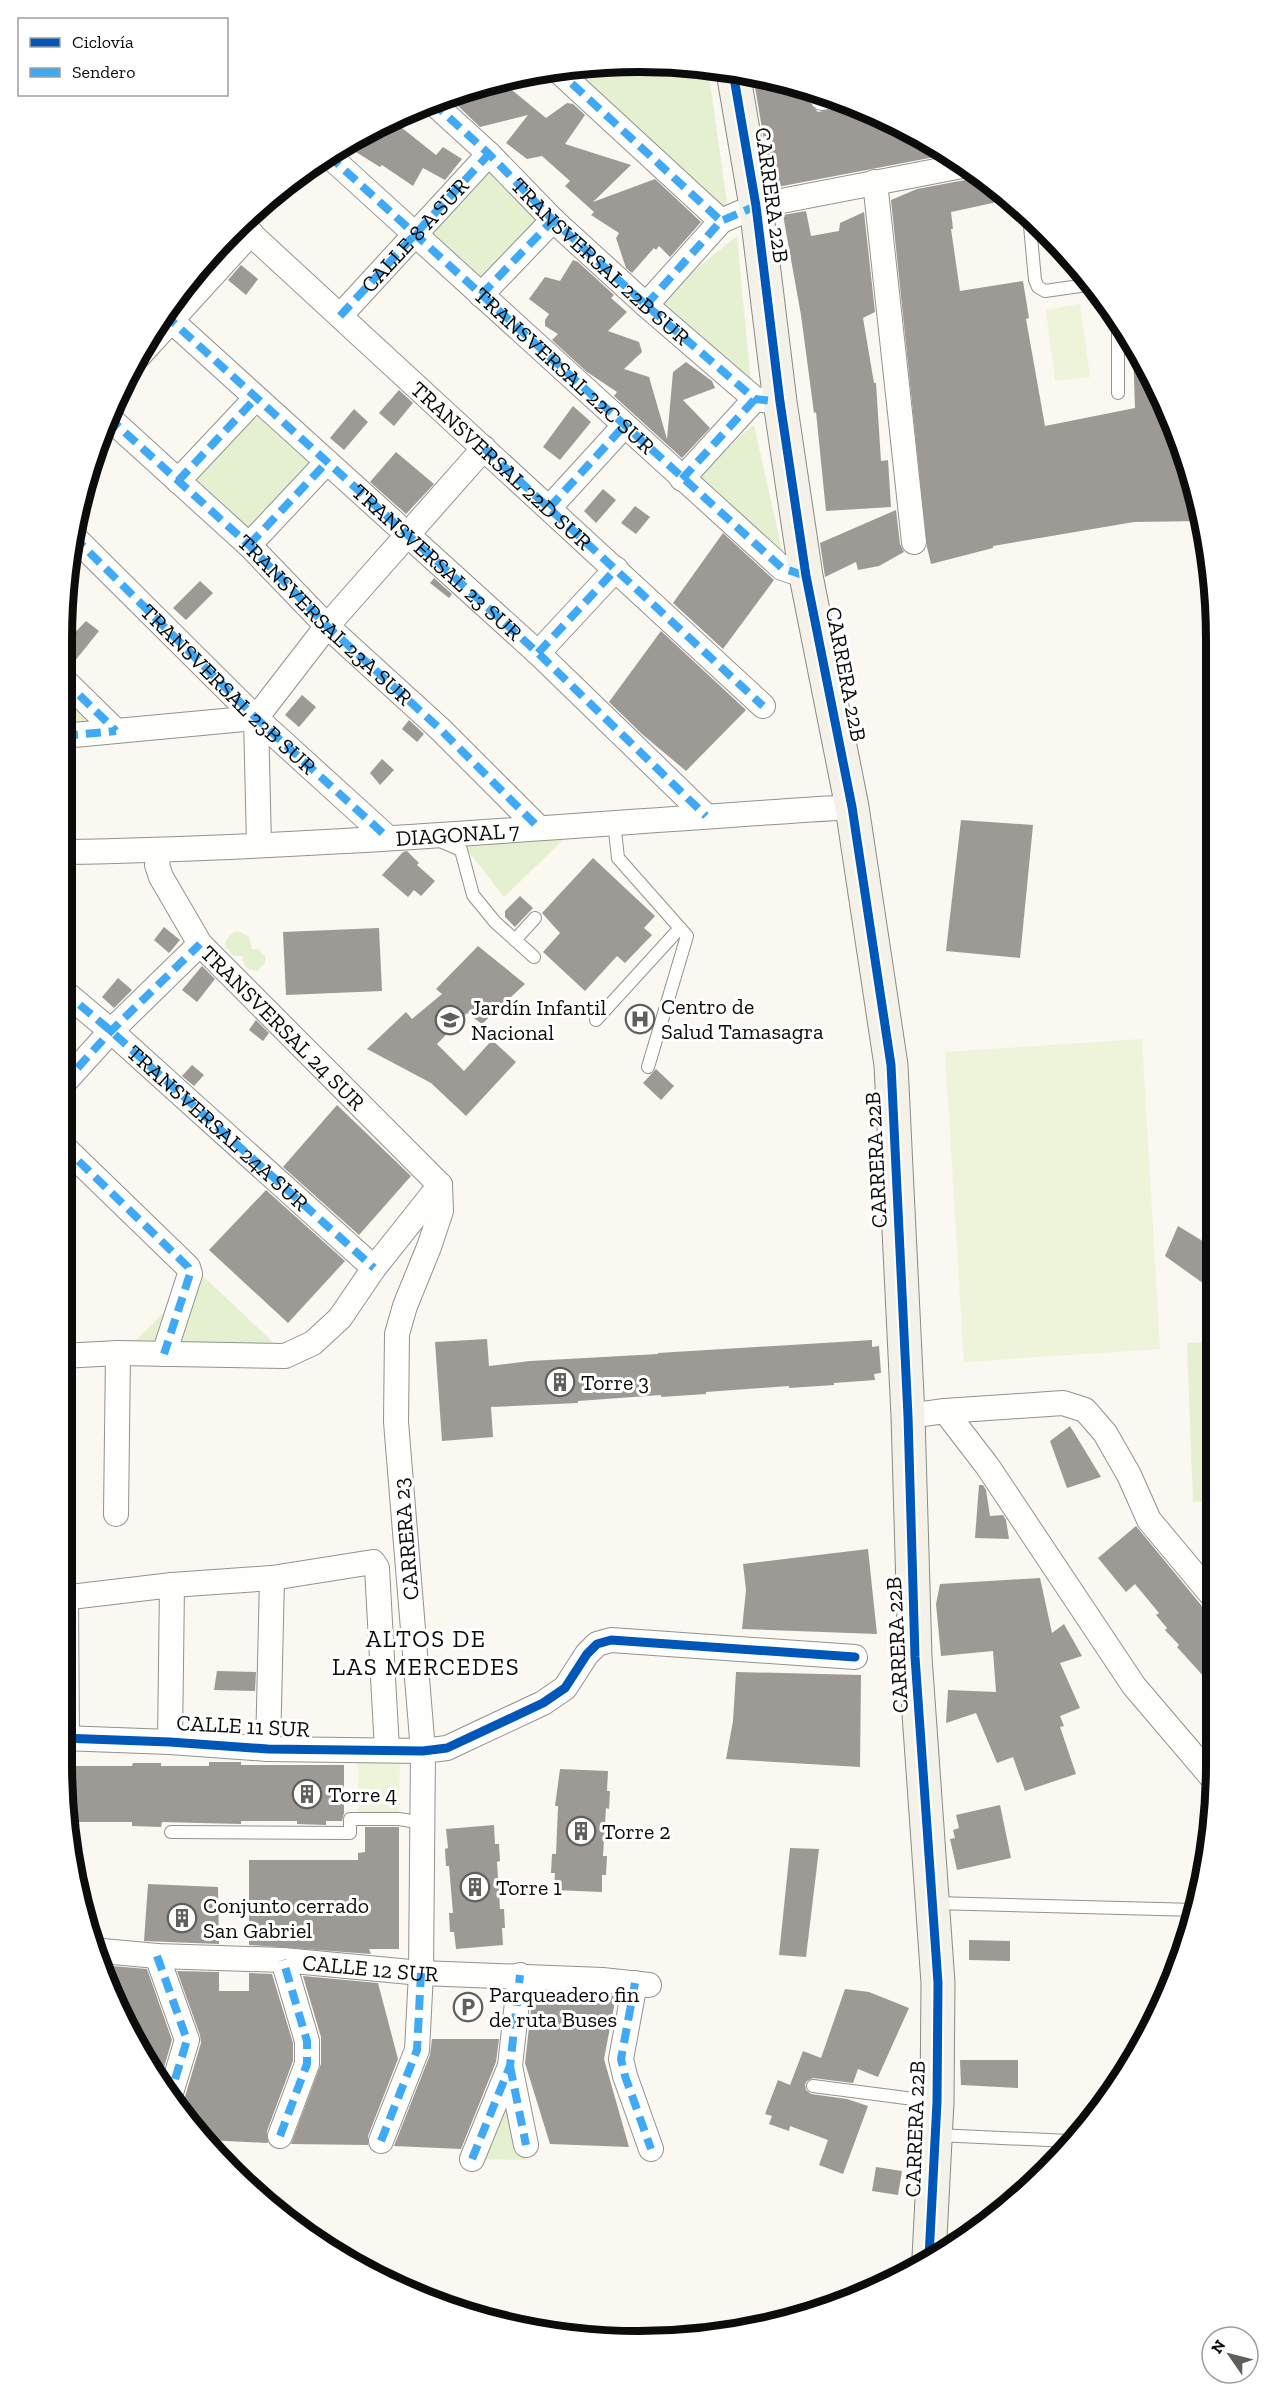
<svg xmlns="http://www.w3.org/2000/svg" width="1278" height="2403" font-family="'Zilla Slab',serif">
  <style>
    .green { fill: #e5f0d0 }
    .pitch { fill: #eef4d9 }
    .building { fill: #9d9a96 }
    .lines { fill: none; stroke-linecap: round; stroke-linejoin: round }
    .lane-casing { stroke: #93928f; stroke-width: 14 }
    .street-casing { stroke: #93928f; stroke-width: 26 }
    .secondary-casing { stroke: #8a8985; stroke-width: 35 }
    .lane { stroke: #fefefd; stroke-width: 12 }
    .street { stroke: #fefefd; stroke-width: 24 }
    .secondary { stroke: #f4f2e8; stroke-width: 33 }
    .quiet { stroke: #3fa9f5; stroke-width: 8; stroke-dasharray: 15 8; stroke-linecap: butt }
    .cycleway-casing { stroke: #fff; stroke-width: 13 }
    .cycleway { stroke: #0057b8; stroke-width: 9 }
    .labels { text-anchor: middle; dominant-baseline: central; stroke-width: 6; stroke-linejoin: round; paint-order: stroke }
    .street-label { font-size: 22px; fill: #0c0c0c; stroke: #fff }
    .poi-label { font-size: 22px; fill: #0c0c0c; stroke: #fff; text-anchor: start }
    .neighbourhood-label { font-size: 24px; letter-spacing: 1.5px; fill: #0c0c0c; stroke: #fff }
    .rim { fill: none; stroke: #0c0c0c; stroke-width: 8 }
  </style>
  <rect width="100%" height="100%" fill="#faf8f0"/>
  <g class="green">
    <polygon points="677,63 708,68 728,210 565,66"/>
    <polygon points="490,164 544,211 482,281 429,234"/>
    <polygon points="737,236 751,384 659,299"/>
    <polygon points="255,407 316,462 253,532 193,477"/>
    <polygon points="754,425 785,563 694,476"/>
    <polygon points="63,689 98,724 63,727"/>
    <polygon points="565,838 504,897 462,843"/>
    <path d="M 238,931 L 249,937 L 252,949 L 258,949 L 265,956 L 265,962 L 258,971 C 247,970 244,967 242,956 L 234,956 L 226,948 L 225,942 L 232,933 Z"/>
    <polygon points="201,1274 279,1348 128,1349"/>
    <polygon points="1214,1342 1214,1501 1193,1502 1187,1343"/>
    <polygon points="509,2074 527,2160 476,2159"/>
  </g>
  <g class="pitch">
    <polygon points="1080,304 1090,377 1055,381 1046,310"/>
    <polygon points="1142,1039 1160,1349 964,1362 945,1052"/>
    <polygon points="358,1755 400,1755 399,1816 358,1816"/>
  </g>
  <g class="building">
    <polygon points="753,75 789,81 811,90 808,95 809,102 818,112 833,109 842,101 895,121 945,155 772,188"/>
    <polygon points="501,81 546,118 567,103 573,104 585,115 565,144 631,165 593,202 655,179 701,222 670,257 659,246 656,250 654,248 632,273 626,268 616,238 619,233 591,215 594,212 565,186 570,181 542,156 527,159 506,143 528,115 480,127 457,105 472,88"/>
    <polygon points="392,120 436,155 443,147 462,159 445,180 423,168 413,186 382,165 380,167 343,144"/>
    <polygon points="973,174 1011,199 951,212 953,229 951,229 960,291 1023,281 1029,318 1026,319 1045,426 1135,408 1133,349 1172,418 1200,521 1134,522 993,546 993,548 931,564 927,547 891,200 917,189 965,180"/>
    <polygon points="806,211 811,236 839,231 840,223 864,212 875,312 863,318 874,383 876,383 881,461 888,460 891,507 826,511 816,412 814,413 801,315 783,215"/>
    <polygon points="573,260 578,262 614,295 611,298 627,312 608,331 639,342 642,352 624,369 649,377 667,439 673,372 686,362 712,381 715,388 683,400 710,428 682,458 614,396 617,392 587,372 552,340 558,334 545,326 545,320 549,314 529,299 545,277 560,281"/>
    <polygon points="241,265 258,279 246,295 228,280"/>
    <polygon points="399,390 413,403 394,426 379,413"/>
    <polygon points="573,406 591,422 560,460 543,447"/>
    <polygon points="354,409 368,422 344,450 330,438"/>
    <polygon points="396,452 434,484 406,514 370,482"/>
    <polygon points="603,489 616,500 596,523 584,511"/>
    <polygon points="635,506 650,517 636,534 621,523"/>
    <polygon points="896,510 900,544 904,552 879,566 858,570 856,562 825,577 820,543"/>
    <polygon points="723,533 774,580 723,649 673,603"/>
    <polygon points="434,578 452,594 449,598 430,583"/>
    <polygon points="200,581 213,593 186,620 173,608"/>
    <polygon points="86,621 99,631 70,667 63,665 63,645"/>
    <polygon points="661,631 746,710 686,771 642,734 609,702"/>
    <polygon points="302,695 316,707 299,727 285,715"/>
    <polygon points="409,720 424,734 417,742 402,729"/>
    <polygon points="382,759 394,770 380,785 370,773"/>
    <polygon points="961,820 1033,825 1020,958 946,951"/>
    <polygon points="407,851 419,863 417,865 435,881 421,896 414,890 408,897 382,875 403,852"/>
    <polygon points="593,858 655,916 644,928 652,935 625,963 617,956 585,991 543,952 560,933 542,913"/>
    <polygon points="520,896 533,908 515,927 505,917 505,911"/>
    <polygon points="164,927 180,940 169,953 154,940"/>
    <polygon points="379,928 382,991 286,995 283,932"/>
    <polygon points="478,946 525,984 482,1024 467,1013 437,1044 464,1071 492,1040 516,1062 466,1116 431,1083 367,1049 406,1012 412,1019 442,994 436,989"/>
    <polygon points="202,966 215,979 197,1002 182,990"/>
    <polygon points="118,978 132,990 114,1008 102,997"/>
    <polygon points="256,1020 269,1033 263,1041 249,1030"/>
    <polygon points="192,1065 204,1075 194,1086 182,1076"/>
    <polygon points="656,1069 674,1086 661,1100 643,1083"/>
    <polygon points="337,1105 411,1176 359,1235 283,1167"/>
    <polygon points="266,1190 345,1261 288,1323 209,1250"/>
    <polygon points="1178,1226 1214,1248 1214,1291 1165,1256"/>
    <polygon points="487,1339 489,1366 530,1361 658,1354 658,1353 872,1340 872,1347 879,1346 881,1373 874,1374 875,1380 834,1383 834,1385 789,1388 789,1386 706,1392 706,1394 661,1397 661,1395 578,1401 578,1403 491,1407 493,1437 442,1441 435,1342"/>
    <polygon points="1070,1426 1101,1477 1067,1488 1050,1441"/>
    <polygon points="979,1485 983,1485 986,1490 990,1516 1003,1515 1006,1520 1009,1539 975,1538"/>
    <polygon points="1136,1526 1215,1622 1215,1689 1177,1647 1179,1645 1165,1630 1167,1628 1156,1615 1159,1613 1135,1584 1126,1592 1098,1558"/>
    <polygon points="868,1549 877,1634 742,1629 746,1590 743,1564"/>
    <polygon points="1040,1578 1052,1633 1064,1624 1082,1656 1060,1663 1080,1708 1060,1716 1064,1726 1060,1727 1076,1774 1025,1791 1013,1757 997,1763 976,1713 946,1723 948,1690 996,1692 993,1651 941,1656 936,1604 940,1584"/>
    <polygon points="217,1671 256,1672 255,1691 214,1690"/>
    <polygon points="736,1672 861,1675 860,1767 726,1759 733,1721"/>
    <polygon points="209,1762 241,1762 241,1765 344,1765 344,1813 342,1821 326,1821 326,1825 297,1824 297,1821 241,1821 241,1824 162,1822 161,1827 132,1826 132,1822 71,1822 62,1766 132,1766 133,1763 161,1763 161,1766 209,1766"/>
    <polygon points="560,1769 608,1771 607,1791 610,1791 609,1809 606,1808 603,1856 607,1856 606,1875 602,1875 602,1892 554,1890 555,1873 551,1873 552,1854 556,1854 558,1806 555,1806"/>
    <polygon points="1000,1805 1011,1858 957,1870 950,1839 955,1838 953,1830 959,1828 956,1815"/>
    <polygon points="494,1825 495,1844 499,1844 500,1861 497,1862 500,1909 504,1909 505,1928 502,1928 503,1945 456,1949 454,1932 450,1932 449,1913 453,1913 449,1866 446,1866 445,1849 448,1848 446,1829"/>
    <polygon points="365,1827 399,1827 399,1949 369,1949 371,1954 249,1945 249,1860 358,1860 358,1853 365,1852"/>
    <polygon points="790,1848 819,1849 806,1957 779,1955"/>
    <polygon points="148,1884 218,1887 219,1944 144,1941"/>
    <polygon points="969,1940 1010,1941 1010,1961 969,1960"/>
    <polygon points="100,1965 147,1969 172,2040 161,2078"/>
    <polygon points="177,1971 219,1972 219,1991 249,1991 249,1973 272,1974 293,2043 293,2061 267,2131 268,2143 207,2140 181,2116 177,2108 184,2100 201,2043 200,2035"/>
    <polygon points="303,1976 378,1983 398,2059 368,2136 368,2145 291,2144 321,2064 321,2037"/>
    <polygon points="845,1989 869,1992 909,2008 878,2077 858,2069 853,2083 813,2078 807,2081 805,2084 806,2090 811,2094 847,2099 868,2106 843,2174 819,2165 828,2140 790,2126 789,2131 769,2124 772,2116 765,2114 778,2080 790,2085 803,2051 821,2058"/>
    <polygon points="533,1992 616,1996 604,2059 629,2147 550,2144 525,2063"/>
    <polygon points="432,2039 499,2039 496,2062 461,2149 394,2146 430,2055"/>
    <polygon points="960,2060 1018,2060 1018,2088 961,2085"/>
    <polygon points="876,2167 902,2171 898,2195 872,2191"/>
  </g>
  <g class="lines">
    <g class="lane-casing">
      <g id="lane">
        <polyline points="1029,215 1035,280 1038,287 1045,291 1094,284"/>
        <polyline points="1118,393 1118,324"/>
        <polyline points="614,822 618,858 687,936 648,1067"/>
        <polyline points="440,841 461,850 473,895 495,922 534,957"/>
        <polyline points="515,940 535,918"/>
        <polyline points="596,1020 680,928"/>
        <polyline points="171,1832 350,1833 350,1819 399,1819 423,1823"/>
        <polyline points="934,1903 1197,1910"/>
        <polyline points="813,2086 937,2102"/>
        <polyline points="936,2135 1070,2141"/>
      </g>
    </g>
    <g class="street-casing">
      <g id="street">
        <polyline points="555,68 721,221"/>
        <polyline points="822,98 829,96"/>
        <polyline points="432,102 489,154 553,220 646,305 755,399 780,402"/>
        <path id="s1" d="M 328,155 L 782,568 L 806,576"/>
        <polyline points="875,182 914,542"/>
        <path id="s2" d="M 240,224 L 763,706"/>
        <polyline points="481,295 553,220"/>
        <polyline points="646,305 721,221 756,206 962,166"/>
        <path id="s3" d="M 164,314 L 538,653 L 706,816"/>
        <polyline points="340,316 489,154"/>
        <polyline points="137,358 251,233"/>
        <polyline points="108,417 249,545 327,626 439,728 538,827"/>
        <polyline points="682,479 755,399"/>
        <polyline points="178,481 256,398"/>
        <polyline points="549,508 624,426"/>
        <path id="s4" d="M 73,536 L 256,718 L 387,837"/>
        <polyline points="249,545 327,462"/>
        <polyline points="538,653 616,569"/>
        <polyline points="63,679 116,731"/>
        <polyline points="256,718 327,626 484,448"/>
        <polyline points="256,718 259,845"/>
        <polyline points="63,736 256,718"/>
        <path id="s5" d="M 159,851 L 157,865 L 161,877 L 200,944 L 440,1185"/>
        <path id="s6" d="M 62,852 C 326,848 589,823 852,807"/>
        <polyline points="62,990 111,1031 374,1268"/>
        <polyline points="62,1085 111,1031 200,944"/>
        <polyline points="62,1145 188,1267 190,1274 164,1354"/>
        <polyline points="62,1356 118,1353 285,1356 313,1343 340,1318 374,1268 440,1185"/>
        <polyline points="945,1411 1063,1403 1085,1410 1105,1433 1129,1475 1149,1520 1215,1599"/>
        <polyline points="908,1416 945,1411 988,1467 1134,1686 1215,1781"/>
        <polyline points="116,1514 118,1353"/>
        <polyline points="66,1597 67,1738"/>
        <polyline points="62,1598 172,1585 272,1578 373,1562 377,1568 387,1750"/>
        <polyline points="62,1738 170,1742 268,1749 423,1751 447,1748 543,1703 565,1688 587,1654 597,1644 611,1640 855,1657"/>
        <polyline points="170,1742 172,1585"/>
        <polyline points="268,1749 272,1578"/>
        <path id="s7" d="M 92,1950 L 157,1956 L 283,1960 L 421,1973 L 602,1980 L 649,1985"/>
        <polyline points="157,1956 187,2040 170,2096"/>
        <polyline points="635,1983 621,2059 625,2076 651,2149"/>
        <polyline points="510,2066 526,2145"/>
        <polyline points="280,2136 307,2064 307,2041 283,1960"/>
        <polyline points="381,2141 417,2050 421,1973 423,1751 396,1422 397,1334 405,1306 429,1247 441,1211 440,1185"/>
        <polyline points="472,2159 510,2066 520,1975"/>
      </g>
    </g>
    <g class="secondary-casing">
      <polyline id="secondary" points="733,72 756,206 780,402 806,576 852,807 891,1065 908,1416 915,1657 938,1983 937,2102 929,2257"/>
    </g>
    <use href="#lane" class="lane"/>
    <use href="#street" class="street"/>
    <use href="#secondary" class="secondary"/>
    <g class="quiet">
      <polyline points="555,68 721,221"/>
      <path id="s8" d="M 432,102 L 489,154 L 553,220 L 646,305 L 755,399 L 780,402"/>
      <polyline points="328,155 782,568 806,576"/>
      <polyline points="481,295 553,220"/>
      <polyline points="646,305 721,221 756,206"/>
      <polyline points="164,314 538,653 706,816"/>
      <path id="s9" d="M 340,316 L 489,154"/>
      <path id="s10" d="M 108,417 L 249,545 L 327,626 L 439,728 L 538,827"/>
      <polyline points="484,448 763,706"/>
      <polyline points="682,479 755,399"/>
      <polyline points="178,481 256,398"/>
      <polyline points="549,508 624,426"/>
      <polyline points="73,536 256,718 387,837"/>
      <polyline points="249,545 327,462"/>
      <polyline points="538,653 616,569"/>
      <polyline points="63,679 116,731"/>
      <polyline points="63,736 116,731"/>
      <path id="s11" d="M 62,990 L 111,1031 L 374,1268"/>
      <polyline points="62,1085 111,1031 200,944"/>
      <polyline points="62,1145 188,1267 190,1274 164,1354"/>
      <polyline points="157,1956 187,2040 170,2096"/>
      <polyline points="635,1983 621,2059 625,2076 651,2149"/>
      <polyline points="510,2066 526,2145"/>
      <polyline points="280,2136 307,2064 307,2041 283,1960"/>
      <polyline points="381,2141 417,2050 421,1973"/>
      <polyline points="472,2159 510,2066 520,1975"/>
    </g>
    <g class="cycleway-casing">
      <g id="cycleway">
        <polyline points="733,72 756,206 780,402 806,576 852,807 891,1065 908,1416 915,1657 938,1983 937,2102 929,2257"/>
        <polyline points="62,1738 170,1742 268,1749 423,1751 447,1748 543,1703 565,1688 587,1654 597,1644 611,1640 855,1657"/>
      </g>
    </g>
    <use href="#cycleway" class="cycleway"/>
  </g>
  <defs>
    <g id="hospital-ring" transform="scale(1.5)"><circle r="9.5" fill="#fff" stroke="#5f5f5c" stroke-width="1.5"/><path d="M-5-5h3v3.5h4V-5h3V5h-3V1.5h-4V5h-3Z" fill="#5f5f5c"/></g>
    <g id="school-ring" transform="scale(1.5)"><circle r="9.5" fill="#fff" stroke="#5f5f5c" stroke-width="1.5"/><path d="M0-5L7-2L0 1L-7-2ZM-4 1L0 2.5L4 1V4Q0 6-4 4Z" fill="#5f5f5c"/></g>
    <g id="building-ring" transform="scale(1.5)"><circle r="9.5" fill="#fff" stroke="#5f5f5c" stroke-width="1.5"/><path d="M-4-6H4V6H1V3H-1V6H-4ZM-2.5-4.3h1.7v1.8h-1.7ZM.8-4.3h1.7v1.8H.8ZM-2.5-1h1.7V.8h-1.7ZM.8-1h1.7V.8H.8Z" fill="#5f5f5c"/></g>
    <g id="parking-ring" transform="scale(1.5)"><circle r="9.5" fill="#fff" stroke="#5f5f5c" stroke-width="1.5"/><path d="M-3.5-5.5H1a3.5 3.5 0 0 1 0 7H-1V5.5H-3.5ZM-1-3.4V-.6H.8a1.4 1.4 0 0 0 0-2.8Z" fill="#5f5f5c"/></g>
  </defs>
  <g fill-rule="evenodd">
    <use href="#hospital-ring" x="640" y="1019"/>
    <use href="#school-ring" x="450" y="1020"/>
    <use href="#building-ring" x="560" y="1382"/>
    <use href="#building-ring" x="307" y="1794"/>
    <use href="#building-ring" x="581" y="1831"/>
    <use href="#building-ring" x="475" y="1887"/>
    <use href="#building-ring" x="182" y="1918"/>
    <use href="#parking-ring" x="468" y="2007"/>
  </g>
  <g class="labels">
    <g class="street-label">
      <text transform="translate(772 195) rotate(82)">CARRERA 22B</text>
      <text stroke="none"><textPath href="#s9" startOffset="110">CALLE 8 A SUR</textPath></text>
      <text stroke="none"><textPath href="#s8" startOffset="232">TRANSVERSAL 22B SUR</textPath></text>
      <text stroke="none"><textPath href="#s1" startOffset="320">TRANSVERSAL 22C SUR</textPath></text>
      <text stroke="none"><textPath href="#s2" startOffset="356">TRANSVERSAL 22D SUR</textPath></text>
      <text stroke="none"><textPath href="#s3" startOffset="369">TRANSVERSAL 23 SUR</textPath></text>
      <text stroke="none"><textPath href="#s10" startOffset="297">TRANSVERSAL 23A SUR</textPath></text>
      <text transform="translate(846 674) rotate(79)">CARRERA 22B</text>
      <text stroke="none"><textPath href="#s4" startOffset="218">TRANSVERSAL 23B SUR</textPath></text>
      <text stroke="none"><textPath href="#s6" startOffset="396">DIAGONAL 7</textPath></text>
      <text stroke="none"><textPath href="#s5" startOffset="222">TRANSVERSAL 24 SUR</textPath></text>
      <text stroke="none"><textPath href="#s11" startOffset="208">TRANSVERSAL 24A SUR</textPath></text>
      <text transform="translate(876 1160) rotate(-93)">CARRERA 22B</text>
      <text transform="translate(406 1539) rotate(-95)">CARRERA 23</text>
      <text transform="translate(897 1645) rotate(-93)">CARRERA 22B</text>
      <text transform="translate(243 1726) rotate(3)">CALLE 11 SUR</text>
      <text stroke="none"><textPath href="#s7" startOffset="279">CALLE 12 SUR</textPath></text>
      <text transform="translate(915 2129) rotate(-88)">CARRERA 22B</text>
    </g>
    <g class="poi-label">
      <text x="661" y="1006">Centro de<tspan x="661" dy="25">Salud Tamasagra</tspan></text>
      <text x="471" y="1007">Jardín Infantil<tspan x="471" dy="25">Nacional</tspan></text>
      <text x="581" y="1382">Torre 3</text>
      <text x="328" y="1794">Torre 4</text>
      <text x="602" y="1831">Torre 2</text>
      <text x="496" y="1887">Torre 1</text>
      <text x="203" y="1905">Conjunto cerrado<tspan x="203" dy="25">San Gabriel</tspan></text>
      <text x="489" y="1994">Parqueadero fin<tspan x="489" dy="25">de ruta Buses</tspan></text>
    </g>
    <g class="neighbourhood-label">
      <text x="426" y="1638">ALTOS DE<tspan x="426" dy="28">LAS MERCEDES</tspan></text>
    </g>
  </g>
  <path d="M0 0H1278V2403H0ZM639 72H639A567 567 0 0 1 1206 639V1764A567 567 0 0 1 639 2331H639A567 567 0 0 1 72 1764V639A567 567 0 0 1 639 72Z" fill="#fff" fill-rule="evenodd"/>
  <path class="rim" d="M639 72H639A567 567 0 0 1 1206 639V1764A567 567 0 0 1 639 2331H639A567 567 0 0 1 72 1764V639A567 567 0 0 1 639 72Z"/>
  <rect x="18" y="18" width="210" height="78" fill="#ffffff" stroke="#9e9e9e" stroke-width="1.5"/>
  <rect x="30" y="38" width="30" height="9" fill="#0057b8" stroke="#9e9e9e" stroke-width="1.5"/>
  <text x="72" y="48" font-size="18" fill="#0c0c0c">Ciclovía</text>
  <rect x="30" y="68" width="30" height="9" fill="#3fa9f5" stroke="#9e9e9e" stroke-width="1.5"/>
  <text x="72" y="78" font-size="18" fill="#0c0c0c">Sendero</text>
  <g transform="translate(1230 2355) rotate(305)"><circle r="28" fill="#ffffff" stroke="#9e9e9e" stroke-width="1.5"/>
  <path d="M0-4.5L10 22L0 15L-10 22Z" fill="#5f5f5c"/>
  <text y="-9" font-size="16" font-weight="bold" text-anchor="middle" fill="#0c0c0c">N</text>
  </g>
</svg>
